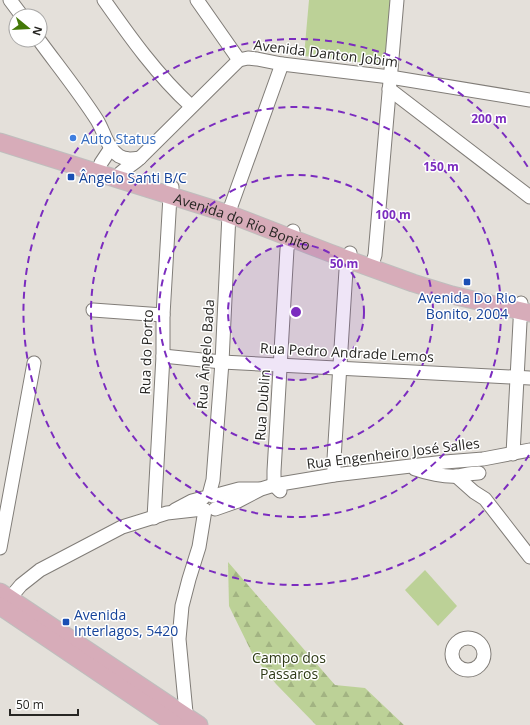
<svg xmlns="http://www.w3.org/2000/svg" width="530" height="725" font-family="'Open Sans',sans-serif">
  <style>
    .forest { fill: url(#forest-firs) }
    .garden { fill: #bcd197 }
    .lines { fill: none; stroke-linecap: round; stroke-linejoin: round }
    .minor-casing { stroke: #817d78; stroke-width: 15 }
    .major-casing { stroke: #bebebd; stroke-width: 19 }
    .minor { stroke: #fff; stroke-width: 13 }
    .major { stroke: #d7acb9; stroke-width: 17 }
    .ring { fill: none; stroke: #7b2cbf; stroke-width: 2; stroke-dasharray: 7 5 }
    .shop-dot { fill: #3f7fe0; stroke: #fff; stroke-width: 1.5 }
    .transit-dot { fill: #1a4fb4; stroke: #fff; stroke-width: 1.5 }
    .labels { text-anchor: middle; dominant-baseline: central; stroke-width: 3; stroke-linejoin: round; paint-order: stroke }
    .street-label { font-size: 14px; fill: #272623; stroke: #fff }
    .shop-label { font-size: 14px; fill: #366cbe; stroke: #fff; text-anchor: start }
    .transit-label { font-size: 14px; fill: #164399; stroke: #fff; text-anchor: start }
    .park-label { font-size: 14px; fill: #2e3a16; stroke: #fff }
    .centre { fill: #7b2cbf; stroke: #fff; stroke-width: 2 }
    .ring-label { font-size: 12px; text-anchor: middle; font-weight: bold; fill: #7b2cbf; stroke: #fff; stroke-width: 3; stroke-linejoin: round; paint-order: stroke }
  </style>
  <defs>
    <pattern id="forest-firs" width="22" height="20" patternUnits="userSpaceOnUse"><rect width="22" height="20" fill="#bcd197"/><path d="M5 1l3.5 6h-7zM16 11l3.5 6h-7z" fill="#a2b382"/></pattern>
  </defs>
  <rect width="100%" height="100%" fill="#e4e0da"/>
  <polygon class="forest" points="228,562 335,685 365,688 404,725 316,725 276,684 253,655 229,606"/>
  <g class="garden">
    <polygon points="309,0 395,0 390,61 384,65 304,56"/>
    <polygon points="425,570 457,606 438,626 405,590"/>
  </g>
  <g class="lines">
    <g class="minor-casing">
      <g id="minor">
        <polyline points="10,0 22,16"/>
        <path d="M 104,0 C 130,37 157,75 191,106"/>
        <polyline points="197,0 239,60"/>
        <path d="M 39,40 C 58,66 79,92 97,120 C 104,131 107,148 119,156 C 126,160 132,159 140,158"/>
        <polyline points="389,89 530,197"/>
        <polyline points="98,172 101,163 111,148"/>
        <path d="M 116,178 C 122,169 132,166 140,158 L 239,60 L 248,58 L 257,59 L 282,64 L 390,77 L 530,100"/>
        <polyline points="371,268 375,255 397,0"/>
        <polyline points="93,310 163,315"/>
        <polyline points="163,356 222,362 530,378"/>
        <polyline points="513,454 521,303"/>
        <path d="M 415,469 C 426,473 445,477 457,476 C 464,475 471,473 479,473"/>
        <polyline points="334,475 334,459 346,270 350,253"/>
        <polyline points="456,476 474,492 485,499 530,557"/>
        <polyline points="280,491 274,485 274,471 287,249 293,231"/>
        <polyline points="209,495 213,480 222,362 229,214 231,206 282,64"/>
        <polyline points="213,496 239,489 259,489"/>
        <polyline points="215,509 238,501 261,489 274,485 334,475 445,462 483,459 530,450"/>
        <polyline points="175,510 192,501 203,498"/>
        <polyline points="154,518 163,356 163,315 170,196 172,187"/>
        <polyline points="0,548 34,363"/>
        <polyline points="10,598 21,585 40,570 122,527 167,513 203,509"/>
        <circle cx="468" cy="654" r="16"/>
        <polyline points="187,723 179,639 182,606 189,579 199,547 205,510"/>
      </g>
    </g>
    <g class="major-casing">
      <g id="major">
        <path id="s1" d="M 0,142 L 229,214 L 330,253 L 413,283 L 452,295 L 530,313"/>
        <polyline points="0,592 199,725"/>
        <polyline points="0,606 176,725"/>
      </g>
    </g>
    <use href="#minor" class="minor"/>
    <use href="#major" class="major"/>
  </g>
  <circle cx="296" cy="312" r="68" fill="#7b2cbf" fill-opacity=".12"/>
  <g class="ring">
    <circle cx="296" cy="312" r="68"/>
    <circle cx="296" cy="312" r="137"/>
    <circle cx="296" cy="312" r="205"/>
    <path d="M529 455A273 273 0 1 1 529 169"/>
  </g>
  <circle class="shop-dot" cx="73" cy="138" r="4"/>
  <g class="transit-dot">
    <rect x="67" y="173" width="8" height="8" rx="2"/>
    <rect x="463" y="278" width="8" height="8" rx="2"/>
    <rect x="62" y="618" width="8" height="8" rx="2"/>
  </g>
  <g class="labels">
    <g class="street-label">
      <text transform="translate(326 53) rotate(7)">Avenida Danton Jobim</text>
      <text stroke="none"><textPath href="#s1" startOffset="255">Avenida do Rio Bonito</textPath></text>
      <text transform="translate(146 352) rotate(-88)">Rua do Porto</text>
      <text transform="translate(347 352) rotate(3)">Rua Pedro Andrade Lemos</text>
      <text transform="translate(205 354) rotate(-86)">Rua Ângelo Bada</text>
      <text transform="translate(262 405) rotate(-86)">Rua Dublin</text>
      <text transform="translate(393 453) rotate(-7)">Rua Engenheiro José Salles</text>
    </g>
    <g class="shop-label">
      <text x="81" y="138">Auto Status</text>
    </g>
    <g class="transit-label">
      <text x="79" y="177">Ângelo Santi B/C</text>
      <text x="467" y="297" text-anchor="middle">Avenida Do Rio<tspan x="467" dy="16">Bonito, 2004</tspan></text>
      <text x="74" y="614">Avenida<tspan x="74" dy="16">Interlagos, 5420</tspan></text>
    </g>
    <g class="park-label">
      <text x="289" y="657">Campo dos<tspan x="289" dy="16">Passaros</tspan></text>
    </g>
  </g>
  <circle cx="296" cy="312" r="6" class="centre"/>
  <g class="ring-label">
    <text x="489" y="123">200 m</text>
    <text x="441" y="171">150 m</text>
    <text x="393" y="219">100 m</text>
    <text x="344" y="268">50 m</text>
  </g>
  <g transform="translate(28 28) rotate(108)"><circle r="19" fill="#ffffff" stroke="#a9a8a7"/>
  <path d="M0-3L7 15L0 10L-7 15Z" fill="#437807"/>
  <text y="-6" font-size="11" font-weight="bold" text-anchor="middle" fill="#272623">N</text>
  </g>
  <path d="M10 709v6h68v-6" fill="none" stroke="#272623" stroke-width="2"/>
  <text x="16" y="709" font-size="12" fill="#272623" stroke="#ffffff" stroke-width="3" paint-order="stroke">50 m</text>
</svg>
